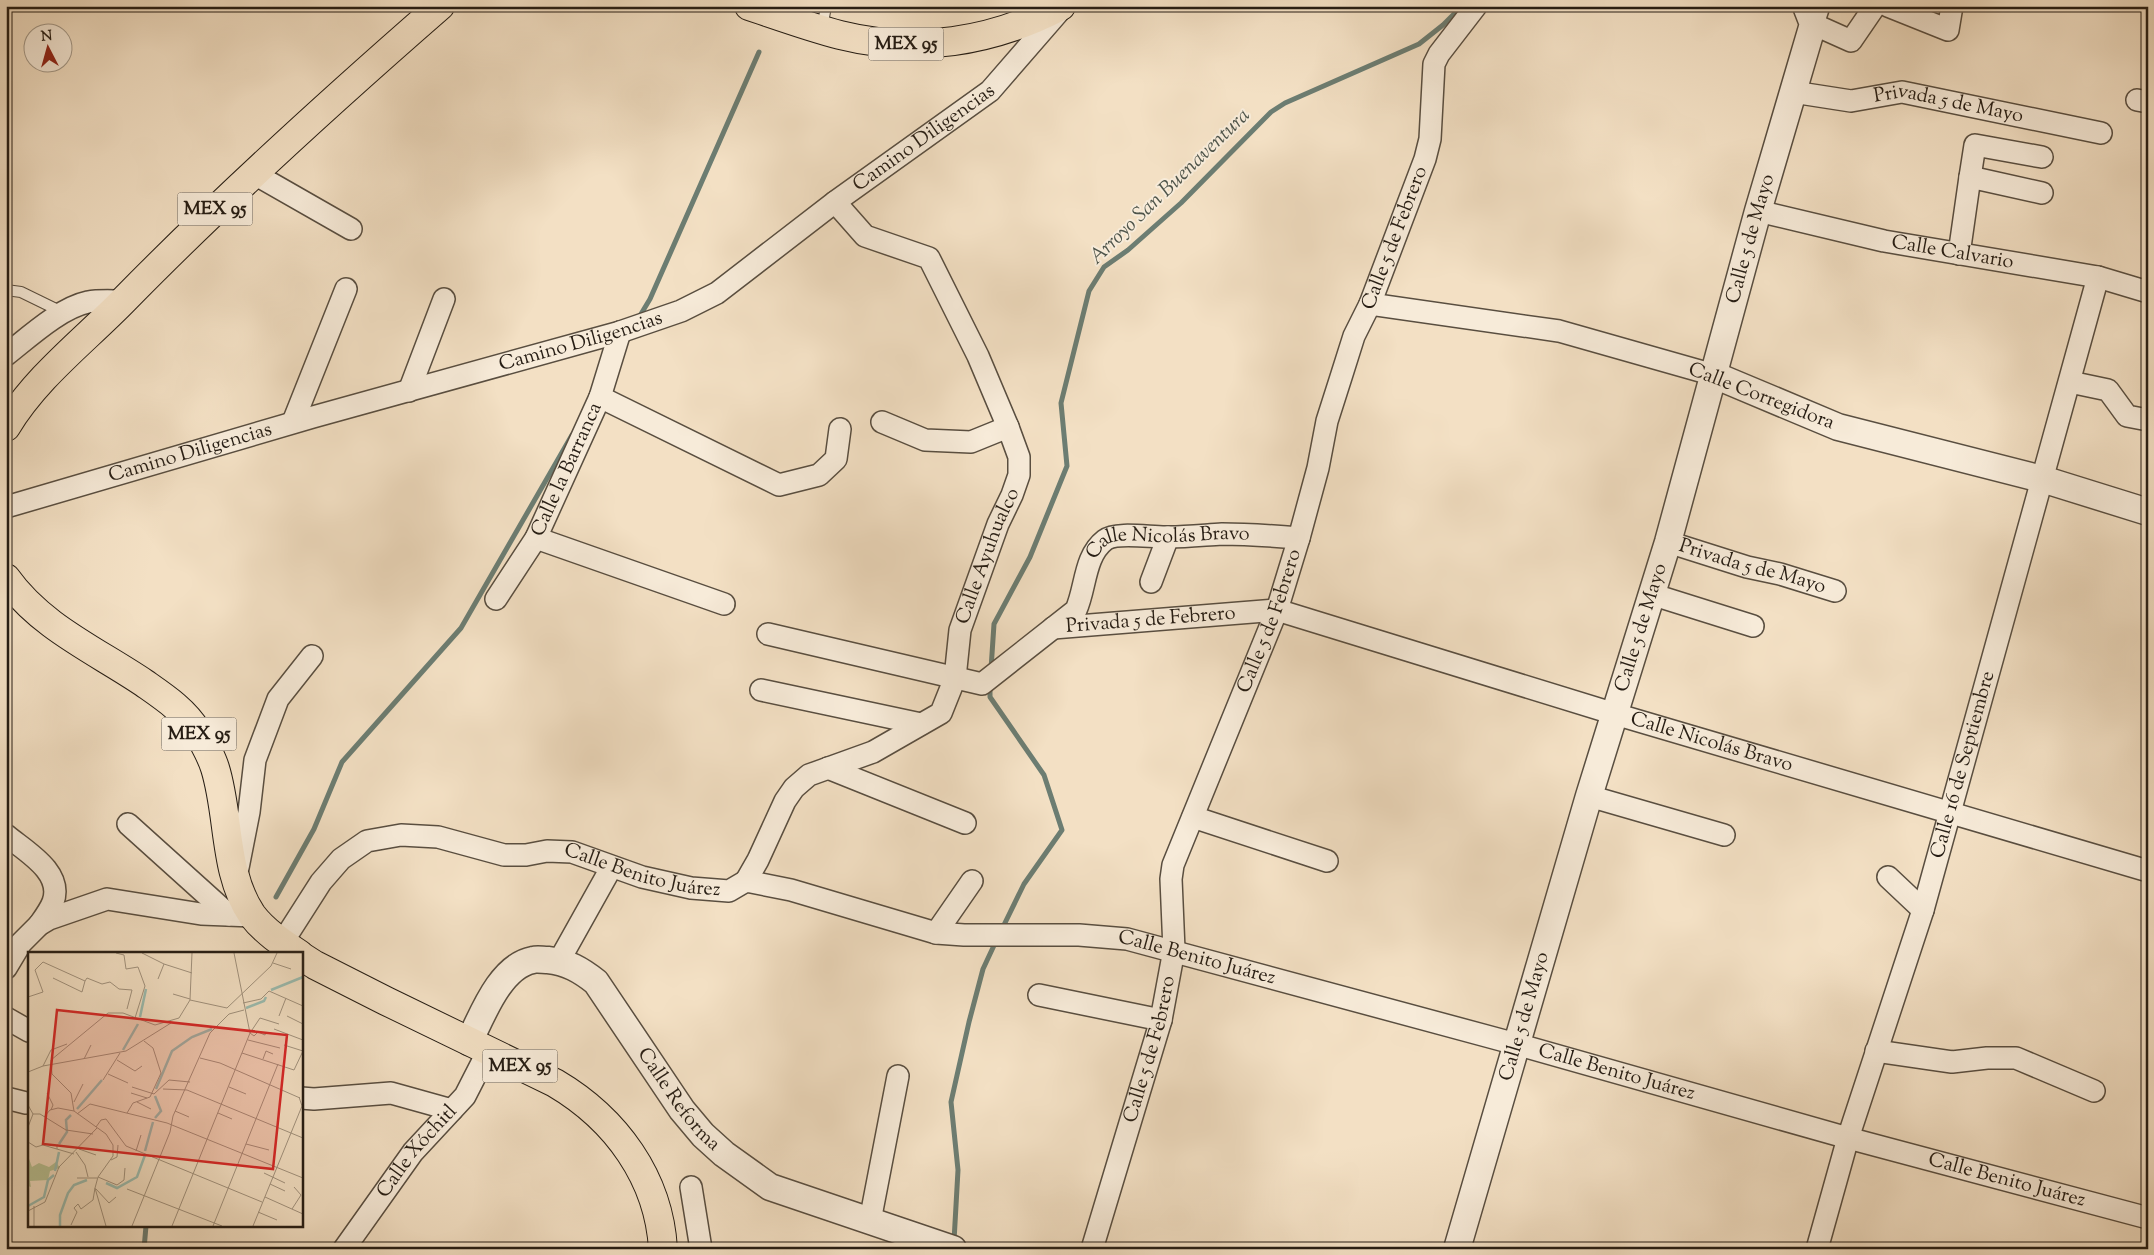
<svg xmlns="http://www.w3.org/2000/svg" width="2154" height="1255" font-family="'Sorts Mill Goudy',serif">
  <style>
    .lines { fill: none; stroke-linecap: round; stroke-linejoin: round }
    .stream { stroke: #6c7d72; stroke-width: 5 }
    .service-casing { stroke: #594e40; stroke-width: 12 }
    .minor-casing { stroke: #594e40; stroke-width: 24 }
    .tertiary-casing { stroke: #594e40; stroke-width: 29 }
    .primary-casing { stroke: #261d14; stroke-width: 30 }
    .service { stroke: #f7ebd9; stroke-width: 10 }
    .minor { stroke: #f7ebd9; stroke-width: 21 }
    .tertiary { stroke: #f7ebd9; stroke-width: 26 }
    .primary { stroke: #f3e0c4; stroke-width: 28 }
    .labels { text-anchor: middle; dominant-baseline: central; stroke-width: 4; stroke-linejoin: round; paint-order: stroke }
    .shield { fill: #f7ebd9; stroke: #655b4f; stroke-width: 1 }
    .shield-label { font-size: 19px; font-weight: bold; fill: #261d14 }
    .street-label { font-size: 20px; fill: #261d14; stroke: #f7ebd9 }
    .water-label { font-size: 21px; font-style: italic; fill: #4f554b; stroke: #f7ebd9 }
    .inset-river { fill: none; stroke: #9bbdb1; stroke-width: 2.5 }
    .inset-road { fill: none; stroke: #a1927e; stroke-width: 1 }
    .view { fill: #d62828; fill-opacity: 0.15; stroke: #d62828; stroke-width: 2.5 }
    .inset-edge { fill: none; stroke: #261d14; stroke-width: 2.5 }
  </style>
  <rect width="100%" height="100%" fill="#f3e0c4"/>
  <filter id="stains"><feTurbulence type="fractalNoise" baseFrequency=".004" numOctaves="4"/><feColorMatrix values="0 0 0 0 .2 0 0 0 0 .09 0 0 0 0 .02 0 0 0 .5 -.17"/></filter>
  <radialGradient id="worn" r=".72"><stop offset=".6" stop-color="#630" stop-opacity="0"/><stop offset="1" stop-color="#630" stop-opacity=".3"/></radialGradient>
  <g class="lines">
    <g class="stream">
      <polyline points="638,319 650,299 759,52"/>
      <polyline points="991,669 994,624 1030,557 1067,466 1061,403 1089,291 1104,267 1128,250 1181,203 1271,112 1285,103 1419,44 1443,25 1462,6"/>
      <polyline points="990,685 990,697 1044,775 1062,830 1024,884 1002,929"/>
      <polyline points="276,897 314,829 342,762 461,628 572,435"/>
      <polyline points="954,1241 958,1170 951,1102 969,1022 983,969 997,939"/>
      <polyline points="144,1249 146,1226"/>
    </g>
    <g class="service-casing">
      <g id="service">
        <polyline points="822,29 826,6"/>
        <polyline points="6,290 21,292 62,312"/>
      </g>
    </g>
    <g class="minor-casing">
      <g id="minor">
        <polyline points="1888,6 1948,30 1952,6"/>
        <polyline points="1818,9 1813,24 1851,41 1875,6"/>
        <path id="s1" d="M 1793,92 L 1851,101 L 1902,92 L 2101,133"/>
        <polyline points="2137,100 2148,102"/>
        <polyline points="253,173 351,229"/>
        <polyline points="1970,177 1975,145 2042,157"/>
        <path id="s2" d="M 1758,211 L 1884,241 L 2098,277 L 2148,292"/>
        <polyline points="1959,254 1970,177 2042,193"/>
        <polyline points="1370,304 1559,331 1714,375"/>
        <path d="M 6,355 C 29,337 60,308 88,302 C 99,300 112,301 123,301"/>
        <polyline points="2070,382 2108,390 2127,416 2148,420"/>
        <polyline points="409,391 444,299"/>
        <polyline points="600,397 779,485 819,475 836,459 840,429"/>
        <polyline points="293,422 346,289"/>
        <polyline points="882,422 925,440 971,442 1008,427"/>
        <path id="s3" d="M 6,507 L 313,417 L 620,332 L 681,311 L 717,293 L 835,202 L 990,91 L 1062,8"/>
        <polyline points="536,538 724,604"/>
        <path id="s4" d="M 1668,542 L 1747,567 L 1780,574 L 1835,591"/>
        <polyline points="1151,582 1168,537"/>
        <polyline points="1651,594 1753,626"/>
        <path id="s5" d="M 496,599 L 536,538 L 600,397 L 620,332"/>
        <path id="s6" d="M 1053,628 L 1277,610 L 1615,714 L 2148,871"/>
        <path id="s7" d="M 768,634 L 982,684 L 1076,610 C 1086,588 1084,556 1105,540 C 1117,531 1153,538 1169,537 C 1187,537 1205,535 1222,534 C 1248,534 1274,536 1299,538"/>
        <polyline points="761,690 921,724"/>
        <polyline points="828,768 965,823"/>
        <polyline points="1589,796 1724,835"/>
        <polyline points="1193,817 1327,861"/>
        <polyline points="128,824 229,915"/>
        <path d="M 6,835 C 25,851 64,872 53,902 C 50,910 44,918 39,925"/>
        <polyline points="237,873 249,812 255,760 278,699 312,656"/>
        <polyline points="1888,877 1923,910"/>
        <path id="s8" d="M 746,881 L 758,860 L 785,801 L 794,788 L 809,775 L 873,752 L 941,713 L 955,678 L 960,630 L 998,524 L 1012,495 L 1019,475 L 1019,457 L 1008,427 L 978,356 L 929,258 L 865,236 L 835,202"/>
        <polyline points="936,933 972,881"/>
        <path id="s9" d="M 282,943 L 321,882 L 341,859 L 367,841 L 401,835 L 438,837 L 504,855 L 526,855 L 547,851 L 572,852 L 642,877 L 691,888 L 729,891 L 746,881 L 791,890 L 936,933 L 964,935 L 1079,935 L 1127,939 L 1516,1044 L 1848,1138 L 2148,1218"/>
        <polyline points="559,961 611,868"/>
        <polyline points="6,968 21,943 39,925 49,919 107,899 201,914 253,916"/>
        <polyline points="1039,995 1161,1020"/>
        <polyline points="6,1018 29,1031"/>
        <polyline points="1876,1051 1952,1062 1987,1058 2016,1058 2094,1091"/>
        <polyline points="6,1098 26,1103"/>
        <polyline points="301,1098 314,1099 391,1093 452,1110"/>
        <polyline points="691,1187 701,1249"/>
        <polyline points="870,1221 898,1076"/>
        <path id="s10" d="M 344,1249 L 413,1152 L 465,1096 L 488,1051"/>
        <path id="s11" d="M 1092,1249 L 1161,1020 L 1174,950 L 1171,879 L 1173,865 L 1277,610 L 1299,538 L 1318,468 L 1327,421 L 1342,374 L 1354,336 L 1370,304 L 1425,159 L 1430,139 L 1434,64 L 1439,54 L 1476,6"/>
        <path id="s12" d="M 1817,1249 L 1848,1138 L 1923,910 L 2098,277"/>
      </g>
    </g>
    <g class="tertiary-casing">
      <g id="tertiary">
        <polyline points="1714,375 1838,427 2042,479 2148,512"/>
        <path id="s13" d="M 469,1042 C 482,1016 500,966 533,960 C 537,959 543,960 548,960 C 567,962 581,970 596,982 L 682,1110 L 703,1135 L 724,1154 L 770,1187 L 953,1249"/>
        <path id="s14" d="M 1457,1249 L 1589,796 L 1668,542 L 1758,211 L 1813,24 L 1806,6"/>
      </g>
    </g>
    <g class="primary-casing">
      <g id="primary">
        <path d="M 749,6 C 779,16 809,27 840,35 C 916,54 992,42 1061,6"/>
        <path d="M 6,427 C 36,377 84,341 124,300 C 225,197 331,101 440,6"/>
        <path d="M 6,578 C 41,627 95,650 144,683 C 164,697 184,710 197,731 C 204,743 211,755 215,768 C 230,816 223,872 252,915 C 264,931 282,943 299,954"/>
        <path d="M 301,956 L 315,965 L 386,1001 L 555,1083 C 616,1119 659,1178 663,1249"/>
      </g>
    </g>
    <use href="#service" class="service"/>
    <use href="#minor" class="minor"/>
    <use href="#tertiary" class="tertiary"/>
    <use href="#primary" class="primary"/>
  </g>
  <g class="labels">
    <g class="shield">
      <rect x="868.5" y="27.5" width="75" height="33" rx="4"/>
      <rect x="177.5" y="192.5" width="75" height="33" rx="4"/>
      <rect x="161.5" y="717.5" width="75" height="33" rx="4"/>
      <rect x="482.5" y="1049.5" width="75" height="33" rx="4"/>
    </g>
    <g class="shield-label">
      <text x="906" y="44">MEX 95</text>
      <text x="215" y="209">MEX 95</text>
      <text x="199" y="734">MEX 95</text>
      <text x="520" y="1066">MEX 95</text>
    </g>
    <g class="street-label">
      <text stroke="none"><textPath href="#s1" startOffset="158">Privada 5 de Mayo</textPath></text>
      <text stroke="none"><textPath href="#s3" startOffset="1002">Camino Diligencias</textPath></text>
      <text stroke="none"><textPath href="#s11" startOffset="1062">Calle 5 de Febrero</textPath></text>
      <text stroke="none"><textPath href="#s14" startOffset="1052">Calle 5 de Mayo</textPath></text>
      <text stroke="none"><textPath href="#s2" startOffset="199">Calle Calvario</textPath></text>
      <text stroke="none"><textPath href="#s3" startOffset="598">Camino Diligencias</textPath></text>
      <text transform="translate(1761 397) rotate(21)">Calle Corregidora</text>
      <text stroke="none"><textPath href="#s3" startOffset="192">Camino Diligencias</textPath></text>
      <text stroke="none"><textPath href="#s5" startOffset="148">Calle la Barranca</textPath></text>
      <text stroke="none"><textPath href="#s7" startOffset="478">Calle Nicolás Bravo</textPath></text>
      <text stroke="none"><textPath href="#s8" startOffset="436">Calle Ayuhualco</textPath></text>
      <text stroke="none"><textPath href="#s4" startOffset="88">Privada 5 de Mayo</textPath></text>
      <text stroke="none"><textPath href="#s6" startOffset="98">Privada 5 de Febrero</textPath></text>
      <text stroke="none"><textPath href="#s11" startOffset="658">Calle 5 de Febrero</textPath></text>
      <text stroke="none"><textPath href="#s14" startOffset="648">Calle 5 de Mayo</textPath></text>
      <text stroke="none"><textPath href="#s6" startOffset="679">Calle Nicolás Bravo</textPath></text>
      <text stroke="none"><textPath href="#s12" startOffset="506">Calle 16 de Septiembre</textPath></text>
      <text stroke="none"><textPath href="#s9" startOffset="416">Calle Benito Juárez</textPath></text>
      <text stroke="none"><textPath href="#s9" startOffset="986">Calle Benito Juárez</textPath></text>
      <text stroke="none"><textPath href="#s14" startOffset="242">Calle 5 de Mayo</textPath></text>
      <text stroke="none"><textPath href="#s11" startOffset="208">Calle 5 de Febrero</textPath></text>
      <text stroke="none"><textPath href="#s9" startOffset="1421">Calle Benito Juárez</textPath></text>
      <text stroke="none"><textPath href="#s13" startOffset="320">Calle Reforma</textPath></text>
      <text stroke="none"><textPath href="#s10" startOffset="122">Calle Xóchitl</textPath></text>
      <text stroke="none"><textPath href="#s9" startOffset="1826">Calle Benito Juárez</textPath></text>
    </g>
    <g class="water-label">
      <text transform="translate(1170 187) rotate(-44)">Arroyo San Buenaventura</text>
    </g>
  </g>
  <g transform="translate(28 952)">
    <rect width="275" height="275" fill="#f3e0c4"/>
    <path d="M 0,204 L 4,215 L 11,211 L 21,215 L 28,210 L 32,216 L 22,219 L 20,228 L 2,229 L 3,235 L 0,234 Z" fill="#b8c396"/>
    <path class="inset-river" d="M 243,38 L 275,25M 218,56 L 236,49 L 238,45M 112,65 L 118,37M 95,98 L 110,72M 128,137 L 144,99 L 164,85 L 184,77M 127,144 L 133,159 L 127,166M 49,157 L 74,128M 31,192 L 39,180 L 38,168 L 43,163M 117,199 L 125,170M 27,219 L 31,200M 78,231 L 89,236 L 109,225 L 117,203M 0,254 L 16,245 L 20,228 L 26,223M 32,274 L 32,263 L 40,241 L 46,233 L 59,228"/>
    <path class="inset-road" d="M 88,1 L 96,3 L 98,17 L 110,15 L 117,34 L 107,66M 114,1 L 136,12 L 164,21M 245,11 L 263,17M 25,26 L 54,40 L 57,29M 130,27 L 136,12M 145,42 L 162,47M 0,45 L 15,40 L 7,18 L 15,10 L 57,29 L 59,26 L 74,32 L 82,30 L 91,37 L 104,38 L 99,57M 162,48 L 199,56 L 243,14 L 249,1M 215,51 L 233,47 L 241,39 L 275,54M 251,64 L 258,46M 259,64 L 275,72M 246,77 L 275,88M 238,80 L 237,83 L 230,80 L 226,84 L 222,81 L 232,66 L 251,72M 220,88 L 252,96M 256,93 L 275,99M 214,101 L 266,118 L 275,99M 172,106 L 192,111 L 272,146M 56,107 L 63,93M 235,107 L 238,99 L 245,102M 89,108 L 107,119 L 114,114M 15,114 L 23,98 L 39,92M 0,120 L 15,114 L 98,99 L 143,71M 80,122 L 100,131M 75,128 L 92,101M 104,135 L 126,142 L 141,128 L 162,130M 201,135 L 218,142M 135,137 L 159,138 L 275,186M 19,141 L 25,153 L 23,158M 103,141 L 119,146M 46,150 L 55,132M 109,150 L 123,157M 0,153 L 5,162 L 0,175M 147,159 L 161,165M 99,161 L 105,151 L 122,145 L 133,121 L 125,96 L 116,89M 190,161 L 204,167M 5,162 L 12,162 L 38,178 L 65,182M 49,162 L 62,152 L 139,171 L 275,226M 16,165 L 22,158 L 30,156 L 46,159M 68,175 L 73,168 L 78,167 L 98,194 L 234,250M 0,190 L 8,195 L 15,193 L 46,202M 218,192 L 241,198M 29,197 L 29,193 L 40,195M 51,197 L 68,203M 108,199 L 113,183M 48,200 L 57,213 L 60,225M 83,208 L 89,205 L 90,193M 236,221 L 257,231M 70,225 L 89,233 L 96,228 L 97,216M 49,226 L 69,226M 242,232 L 257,239M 68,237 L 81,251 L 88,245M 99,237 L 194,274M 237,245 L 275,262M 264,257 L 273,243 L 266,235M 0,259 L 17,250 L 31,215 L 69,176M 230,260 L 249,268M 43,273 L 49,260 L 46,256 L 50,252 L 53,257 L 65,248 L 67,236M 6,274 L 6,254M 78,274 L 67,236 L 70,225 L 85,204 L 85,193 L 78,182 L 46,159 L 43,141 L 24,122 L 23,108 L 80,61 L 95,61 L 127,73 L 151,66 L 162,48 L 164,1M 104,274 L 142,180 L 145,164 L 182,81 L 201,62 L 216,58M 144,274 L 222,81 L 206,1M 185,274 L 250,112M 225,274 L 274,154 L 271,145"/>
    <path class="view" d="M 29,58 L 259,83 L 245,217 L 15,192 Z"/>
    <rect width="275" height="275" class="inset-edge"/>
  </g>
  <rect width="2154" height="1255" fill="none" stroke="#f3e0c4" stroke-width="25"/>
  <rect x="8" y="8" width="2139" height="1240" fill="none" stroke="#261d14" stroke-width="2.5"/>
  <rect x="12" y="12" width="2129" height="1230" fill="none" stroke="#261d14"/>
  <g transform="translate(48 48) rotate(354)"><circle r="24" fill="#f7ebd9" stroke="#a3998a"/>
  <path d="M0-4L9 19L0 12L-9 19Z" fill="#8f2418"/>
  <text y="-8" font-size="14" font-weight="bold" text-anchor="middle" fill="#261d14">N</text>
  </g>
  <rect width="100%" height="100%" filter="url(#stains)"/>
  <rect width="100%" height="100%" fill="url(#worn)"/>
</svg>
